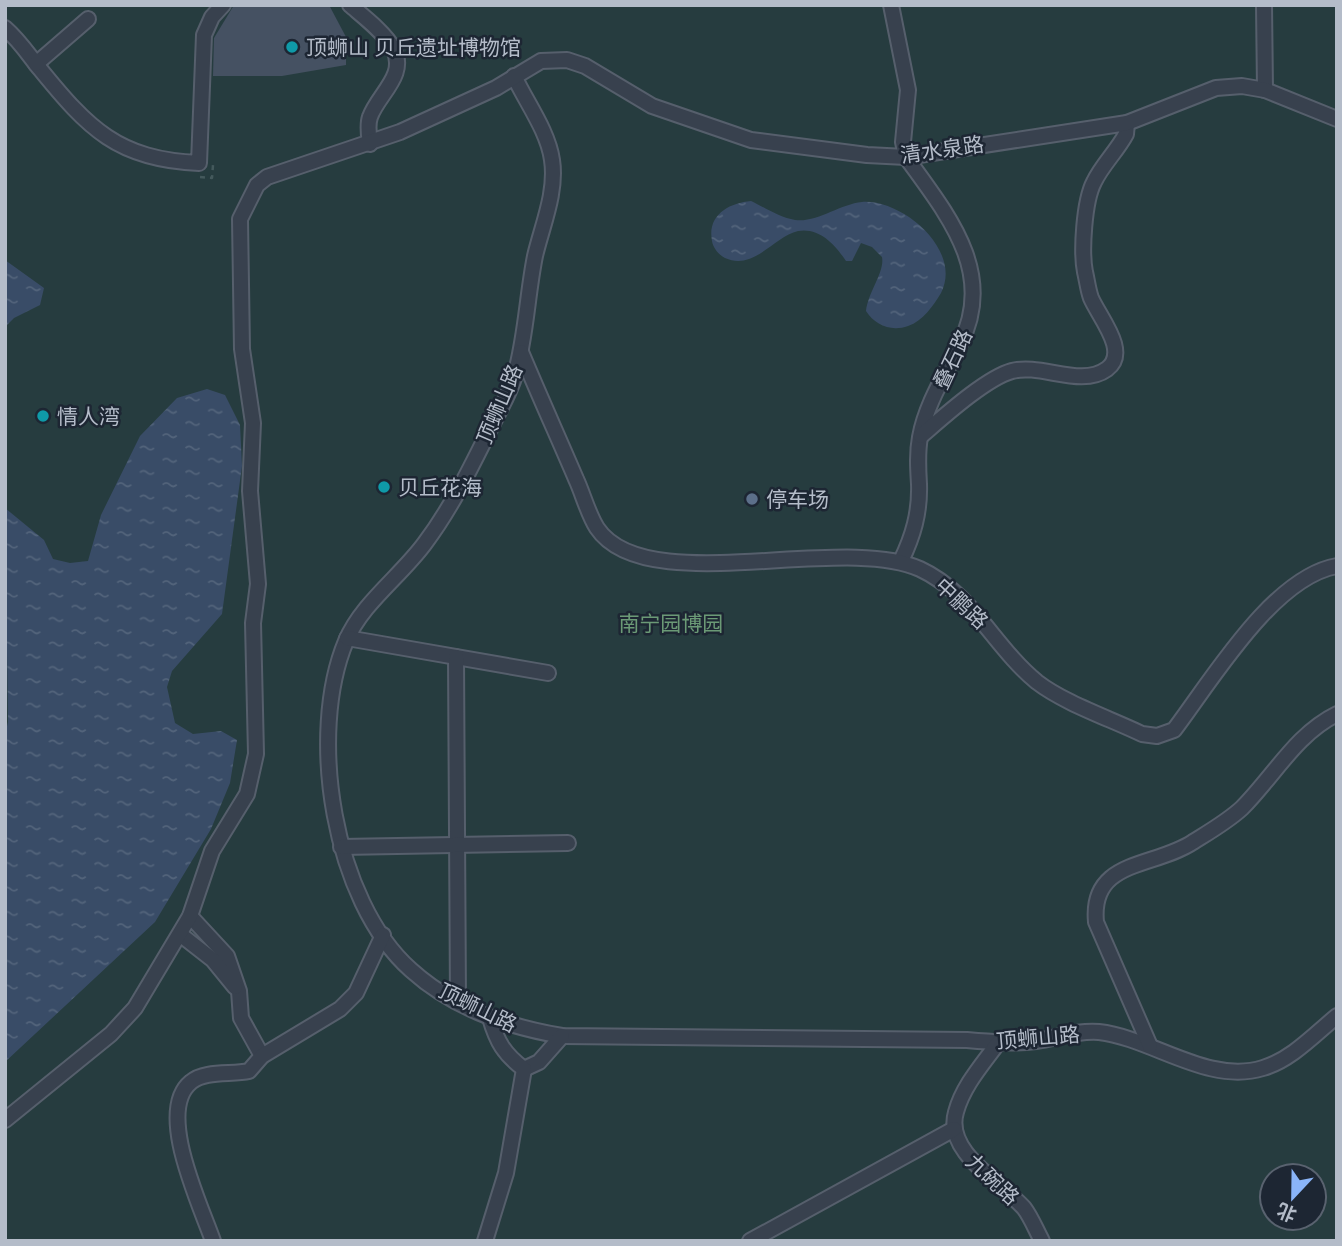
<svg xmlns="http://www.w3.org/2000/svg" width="1342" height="1246" font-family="'IBM Plex Sans','Noto Sans SC',sans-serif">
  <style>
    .park { fill: #263c3f; fill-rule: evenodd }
    .water { fill: url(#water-ripples) }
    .building { fill: #455162 }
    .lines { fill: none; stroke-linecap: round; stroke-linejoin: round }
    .minor-casing { stroke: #565f6c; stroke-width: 18 }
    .path { stroke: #44595c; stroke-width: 2.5; stroke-dasharray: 5 5; stroke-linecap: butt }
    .minor { stroke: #38414e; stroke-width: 14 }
    .culture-dot { fill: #0f9aa8; stroke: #1d2633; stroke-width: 2.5 }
    .service-dot { fill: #5c6f8a; stroke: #1d2633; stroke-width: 2.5 }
    .labels { text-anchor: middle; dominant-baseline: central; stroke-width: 5; stroke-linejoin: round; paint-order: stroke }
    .poi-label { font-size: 21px; fill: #b4bcc9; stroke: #1d2633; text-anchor: start }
    .street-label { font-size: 21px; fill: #b4bcc9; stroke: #1d2633 }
    .park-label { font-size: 21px; fill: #6b9a76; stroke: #1d2633 }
  </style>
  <defs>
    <pattern id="water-ripples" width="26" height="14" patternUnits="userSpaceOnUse" patternTransform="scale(1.75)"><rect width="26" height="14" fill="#394c67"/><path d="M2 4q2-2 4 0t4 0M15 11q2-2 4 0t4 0" fill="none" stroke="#53647b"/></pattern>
  </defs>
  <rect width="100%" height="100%" fill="#242f3e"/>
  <path class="park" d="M 5,5 L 1337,5 L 1337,1241 L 5,1241 ZM 1272,1176 L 1314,1176 L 1314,1218 L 1272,1218 Z"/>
  <g class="water">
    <path d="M 751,201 C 764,207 780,218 795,220 C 817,223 840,204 862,202 C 902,199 963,250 941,293 C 933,306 923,321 908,326 C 891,332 875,325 866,311 C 868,292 885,272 882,257 L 872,247 L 861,243 L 852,261 L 846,261 C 836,246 820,227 798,231 C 773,237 754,271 725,258 C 719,255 713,248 712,241 C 707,215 729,203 751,201 Z"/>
    <polygon points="5,260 44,288 40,305 14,318 5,327"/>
    <polygon points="207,389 225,395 240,425 242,466 222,614 172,671 167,687 175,723 193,734 221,731 237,740 230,783 211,829 155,922 5,1062 5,735 8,722 5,508 44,540 53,559 70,563 88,561 101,515 140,436 177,398"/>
  </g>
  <polygon class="building" points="234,5 329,5 346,37 346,65 282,76 213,76 214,38"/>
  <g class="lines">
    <g class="minor-casing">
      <g id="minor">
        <path d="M 350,5 C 364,17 385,33 393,48 C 408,75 378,94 370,117 C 367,125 369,136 370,144"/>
        <path d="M 891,5 L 908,90 L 903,142 L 906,157 C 946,213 997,272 960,344 C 946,373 926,404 920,437 C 917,453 918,468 919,484 C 920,513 913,536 901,561"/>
        <polyline points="1264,5 1265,90"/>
        <path d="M 5,28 C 19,40 28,54 40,69 C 88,128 118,160 199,163 L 204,35 L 212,17 L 223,5"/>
        <polyline points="36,64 88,19"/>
        <path d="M 514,76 C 526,102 548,131 552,160 C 557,192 542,226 535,256 C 527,296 526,337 515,375 C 510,393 499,411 491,427 C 471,467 452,507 425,543 C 401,576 362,603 346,641 C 307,734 333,901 411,970 C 453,1008 508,1027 562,1036 L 967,1040 C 990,1042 1013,1044 1036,1041 C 1057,1038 1078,1030 1099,1032 C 1152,1038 1208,1085 1263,1068 C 1291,1060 1315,1034 1337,1016"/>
        <path d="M 521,352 C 539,395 558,437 576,479 C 583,494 588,514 597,528 C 645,600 841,533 920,569 C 972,593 994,647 1037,682 C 1064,703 1111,719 1142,734 L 1157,736 L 1174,730 C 1212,680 1273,577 1337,566"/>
        <path d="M 921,436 C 942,418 986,378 1012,371 C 1041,363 1081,388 1107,369 C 1130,352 1099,317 1091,298 C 1088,290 1087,280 1085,272 C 1081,252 1084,201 1094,182 C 1102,165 1117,151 1126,134 L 1127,123"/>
        <polyline points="347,638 548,673"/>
        <polyline points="456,657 458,1002"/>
        <polyline points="341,847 568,843"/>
        <polyline points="190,916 227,956 239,991 241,1018 262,1056"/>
        <polyline points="181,935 213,960 235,987"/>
        <path d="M 998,1043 C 982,1065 963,1086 956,1112 C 944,1152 1001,1182 1024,1208 C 1031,1217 1036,1230 1042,1241"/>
        <path d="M 1150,1046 L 1096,922 C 1090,859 1154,868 1193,842 C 1209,832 1228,821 1242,808 C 1274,776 1296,734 1337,714"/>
        <polyline points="524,1069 539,1062 562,1036"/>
        <polyline points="5,1120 111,1034 135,1008 190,916 212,851 247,794 256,754 253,623 258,584 250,491 253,423 242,349 240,219 257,185 267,177 400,132 496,88 541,61 567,60 585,66 652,106 751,140 867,155 906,157 1127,123 1216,88 1242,86 1265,90 1337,119"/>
        <path d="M 213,1241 C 201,1206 155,1111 191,1082 C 205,1070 232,1075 249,1071 L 262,1056 L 340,1009 L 356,993 L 383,935"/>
        <path d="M 485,1241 L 506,1173 L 524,1069 C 504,1054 497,1042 490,1018"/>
        <polyline points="750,1241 954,1129"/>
      </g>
    </g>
    <polyline class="path" points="200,177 212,178 213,165"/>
    <use href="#minor" class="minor"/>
  </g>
  <g class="culture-dot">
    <circle cx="292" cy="47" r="7"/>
    <circle cx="43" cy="416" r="7"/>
    <circle cx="384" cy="487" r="7"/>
  </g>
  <circle class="service-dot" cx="752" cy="499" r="7"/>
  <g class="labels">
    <g class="poi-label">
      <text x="306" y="47">顶蛳山 贝丘遗址博物馆</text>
      <text x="57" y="416">情人湾</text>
      <text x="398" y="487">贝丘花海</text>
      <text x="766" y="499">停车场</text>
    </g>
    <g class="street-label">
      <text transform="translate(942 149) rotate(-8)">清水泉路</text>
      <text transform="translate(952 359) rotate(-65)">叠石路</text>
      <text transform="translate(499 404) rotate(-67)">顶蛳山路</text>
      <text transform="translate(962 603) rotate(43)">中鹏路</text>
      <text transform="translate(478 1007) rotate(26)">顶蛳山路</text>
      <text transform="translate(1038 1037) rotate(-5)">顶蛳山路</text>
      <text transform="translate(993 1179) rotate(43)">九碗路</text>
    </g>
    <g class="park-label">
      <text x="671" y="623">南宁园博园</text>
    </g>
  </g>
  <rect width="1342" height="1246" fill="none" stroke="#b4bcc9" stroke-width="14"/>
  <g transform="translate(1293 1197) rotate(202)"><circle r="33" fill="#1d2633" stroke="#59626f" stroke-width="2"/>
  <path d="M0-5L12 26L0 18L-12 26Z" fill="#8ab4f8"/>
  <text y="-10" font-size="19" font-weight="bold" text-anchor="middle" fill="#b4bcc9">北</text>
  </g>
</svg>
